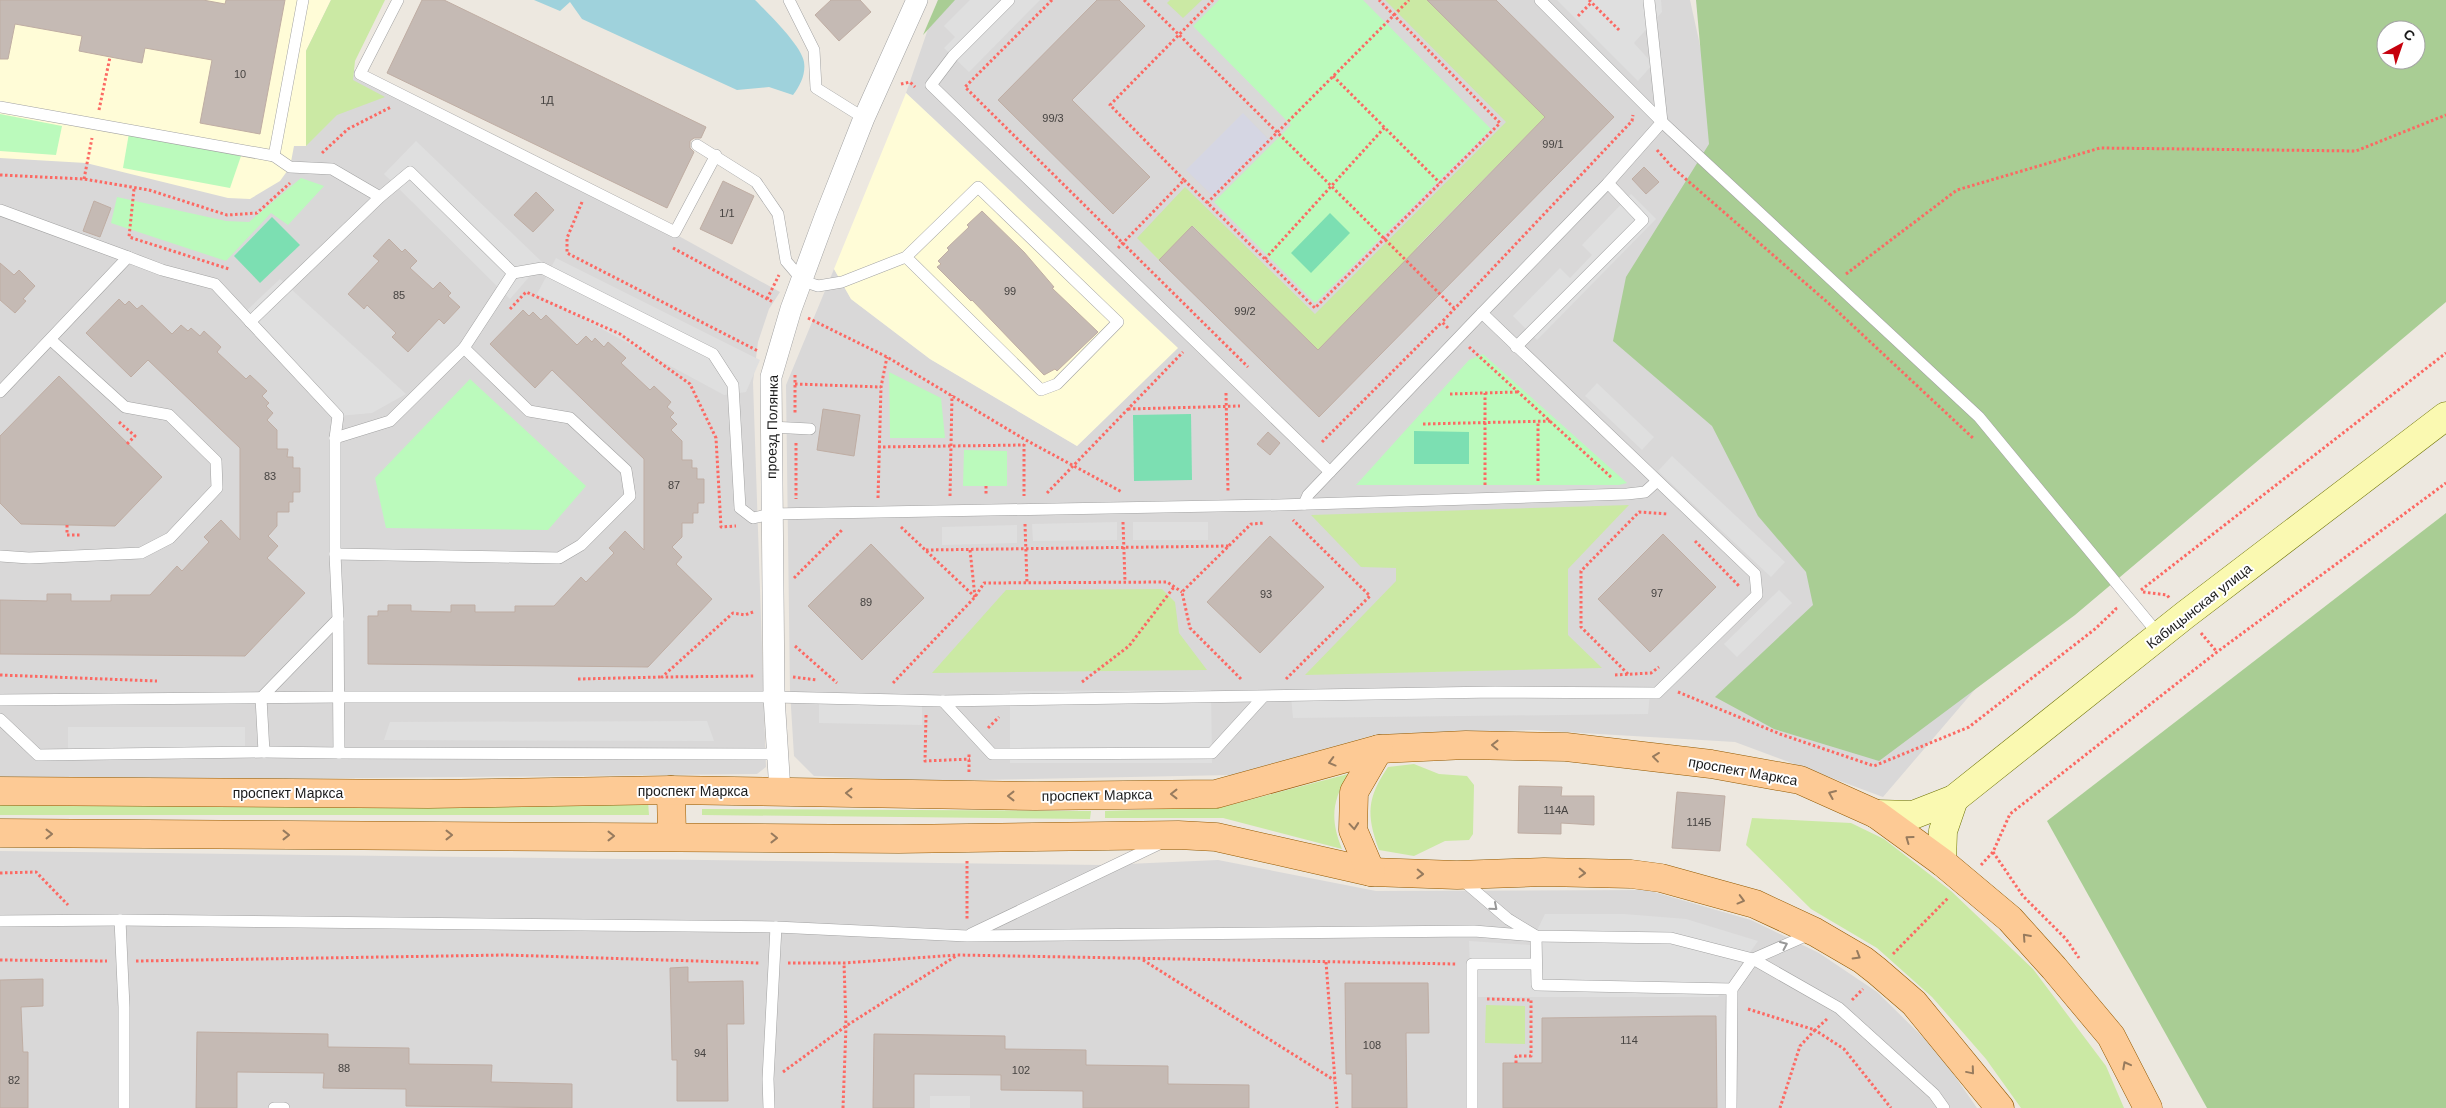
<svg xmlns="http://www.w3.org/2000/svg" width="2446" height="1108" font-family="Helvetica,sans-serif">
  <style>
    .residential { fill: #d9d8d8 }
    .education { fill: #fffcd7 }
    .grass { fill: #cbe9a4 }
    .forest { fill: #a9cd94; fill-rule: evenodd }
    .park { fill: #bbfabc }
    .pitch { fill: #7cdfb2 }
    .parking { fill: #dfdfdf }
    .plaza { fill: #d5d6e3 }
    .water { fill: #9fd2dc }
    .building { fill: #c5bab4; stroke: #bfada3 }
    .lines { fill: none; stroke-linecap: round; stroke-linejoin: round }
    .lane-casing { stroke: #a2a2a2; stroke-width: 12 }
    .street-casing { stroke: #a2a2a2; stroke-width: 22 }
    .secondary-casing { stroke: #6d7203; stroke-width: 29 }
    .primary-casing { stroke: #925900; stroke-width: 29 }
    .path { stroke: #fc6963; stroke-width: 3; stroke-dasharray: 2.5 2.5; stroke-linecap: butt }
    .lane { stroke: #fff; stroke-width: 11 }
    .street { stroke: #fff; stroke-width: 21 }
    .secondary { stroke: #faf9b1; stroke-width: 28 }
    .primary { stroke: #fdca95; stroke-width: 28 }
    .oneway { stroke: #977b5e }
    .oneway2 { stroke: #989898 }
    .labels { text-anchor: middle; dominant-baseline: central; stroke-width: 4; stroke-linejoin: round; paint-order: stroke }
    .number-label { font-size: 11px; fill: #464341 }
    .street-label { font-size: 14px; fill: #1b1b1b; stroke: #fff }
  </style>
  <rect width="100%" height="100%" fill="#ede8e0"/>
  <g class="residential">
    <polygon points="0,0 340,0 344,65 581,182 780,292 769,309 758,342 753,382 766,767 757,774 0,782"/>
    <polygon points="938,0 1690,0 1713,104 2048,604 1883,797 1735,742 1531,730 1374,735 1232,775 924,781 814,776 794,756 790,691 786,385 834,269 851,299 930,359 1077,446 1177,348 906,93"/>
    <polygon points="0,851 1104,865 1218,860 1376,891 1647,890 1751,920 1819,953 1877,992 1938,1052 1977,1108 0,1108"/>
  </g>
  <g class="education">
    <polygon points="0,0 331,0 306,51 306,146 294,146 290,167 280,181 250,199 228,198 86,163 0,158"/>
    <polygon points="906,93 1178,348 1077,446 930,359 851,299 834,269"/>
  </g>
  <g class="grass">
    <polygon points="331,0 385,0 355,61 353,80 385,97 337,115 306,146 306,51"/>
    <polygon points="1170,0 1202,0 1183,18 1167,3"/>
    <polygon points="1385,0 1427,0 1545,117 1417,247 1451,282 1400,266 1318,350 1193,226 1159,260 1137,238 1185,187 1315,314 1506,122"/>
    <polygon points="1629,505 1568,569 1568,635 1602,668 1305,675 1396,581 1396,568 1361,567 1311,515"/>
    <polygon points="1162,589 1175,602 1179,633 1207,670 932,673 1006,590"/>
    <path d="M 1414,764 L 1439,774 L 1467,776 L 1474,785 L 1473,834 L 1469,840 L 1445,841 L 1414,856 L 1379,850 C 1366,814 1367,798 1388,767 Z"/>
    <path d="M 1348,774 C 1332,802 1330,819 1342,849 L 1223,818 L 1105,818 L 1105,811 L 1223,807 Z"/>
    <polygon points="648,801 649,815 0,815 0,802"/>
    <polygon points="702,809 1091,811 1090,819 702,815"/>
    <polygon points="1752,818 1851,823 1884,839 1951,891 2033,969 2106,1066 2124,1108 2021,1108 1986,1059 1932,997 1877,948 1811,909 1746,845"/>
    <polygon points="1486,1005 1525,1006 1525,1044 1485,1043"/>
  </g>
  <g class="forest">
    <polygon points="938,0 955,0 923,35"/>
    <path d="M 1696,0 L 2446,0 L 2446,302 L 2075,615 L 1879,761 L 1774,729 L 1715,697 L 1813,605 L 1806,572 L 1758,516 L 1712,426 L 1613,341 L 1626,277 L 1709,144 ZM 2386,30 L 2416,30 L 2416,60 L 2386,60 Z"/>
    <polygon points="2446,513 2446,1108 2207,1108 2047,821"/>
  </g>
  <g class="park">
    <polygon points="1219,0 1363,0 1491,129 1315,303 1214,202 1291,125 1193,26"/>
    <polygon points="0,114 62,126 56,155 0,151"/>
    <polygon points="129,133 241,156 230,188 123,168"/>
    <polygon points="301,178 324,186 288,225 271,213 226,261 111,223 117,197 226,221 249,222"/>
    <polygon points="1483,354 1627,483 1619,485 1356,485 1469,360"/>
    <polygon points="889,372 941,398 945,438 890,438"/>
    <polygon points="470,379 586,486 548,530 386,528 375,478"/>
    <polygon points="964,450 1007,451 1007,486 963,486"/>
  </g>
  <g class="pitch">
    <polygon points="1330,213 1350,233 1311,273 1291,253"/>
    <polygon points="272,217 300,245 260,283 234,256"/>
    <polygon points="1191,414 1192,480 1134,481 1133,415"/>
    <polygon points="1414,431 1469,432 1469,464 1414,464"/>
  </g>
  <g class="parking">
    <polygon points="970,0 1040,0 969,72 944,48 955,37 944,26"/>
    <polygon points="1557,0 1661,0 1662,12 1634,43 1653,64 1638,81"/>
    <polygon points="416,141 542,262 510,299 384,174"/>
    <polygon points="1631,194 1656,219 1537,340 1513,316 1560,268 1570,278 1592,255 1582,245"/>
    <polygon points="556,258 760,360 746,392 724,395 537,294"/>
    <polygon points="280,279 406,394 372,413 338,416 243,314"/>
    <polygon points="1597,383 1654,437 1642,450 1585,396"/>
    <polygon points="1672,456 1785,562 1771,577 1658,471"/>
    <polygon points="1117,522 1117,540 1033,541 1032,524"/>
    <rect x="1133" y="522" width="75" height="18"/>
    <polygon points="1017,525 1017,543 942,545 942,527"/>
    <polygon points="1779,590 1792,603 1737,657 1724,644"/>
    <polygon points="1211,690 1212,763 1010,763 1010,691"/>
    <polygon points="1650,693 1648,714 1293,718 1291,696"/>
    <polygon points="819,699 922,700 922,725 819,723"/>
    <polygon points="707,721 714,741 384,740 390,722"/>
    <rect x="68" y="727" width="177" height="27"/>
    <polygon points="1545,914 1624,914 1686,919 1758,941 1718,997 1471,997 1469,941 1530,945"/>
    <rect x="930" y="1096" width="40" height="12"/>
  </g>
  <polygon class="plaza" points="1243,113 1269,140 1213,196 1186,170"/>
  <path class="water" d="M 534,0 L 755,0 C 767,12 802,46 804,62 C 806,74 800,86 793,95 L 769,87 L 737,90 L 582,19 L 570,2 L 560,11 Z"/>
  <g class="building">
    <polygon points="0,0 203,0 225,4 226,0 285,0 260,134 200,123 212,60 145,48 142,63 79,51 82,36 15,24 8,59 0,59"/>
    <polygon points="422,0 444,0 706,127 701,138 694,138 690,141 690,148 694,152 667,208 387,73"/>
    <polygon points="831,0 860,0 871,12 839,41 815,15"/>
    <polygon points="1097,0 1119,0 1145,26 1072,100 1150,177 1113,214 998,100"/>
    <polygon points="1427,0 1496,0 1614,117 1319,417 1159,260 1192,226 1318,350 1545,117"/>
    <polygon points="1644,167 1659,182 1646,194 1632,179"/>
    <polygon points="723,181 754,196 732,244 700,229"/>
    <polygon points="536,192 554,210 533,232 514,215"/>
    <polygon points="94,201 111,208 100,237 83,231"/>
    <polygon points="982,211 1024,252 1054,287 1052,288 1098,332 1057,371 1055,369 1044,375 972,300 971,301 937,267 941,264 938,261 949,250 947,248 969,227 967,225"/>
    <polygon points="389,239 402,252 405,249 417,261 410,268 433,289 440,282 451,293 448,296 460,307 444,324 439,319 408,352 392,337 396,333 367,305 364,309 348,294 379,261 373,256"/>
    <polygon points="0,263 14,275 19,270 35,286 23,299 26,301 15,313 0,300"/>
    <polygon points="119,299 125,305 129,301 137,309 142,305 172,334 181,325 188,331 191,328 200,336 204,331 221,347 217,352 246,379 250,375 267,391 262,396 269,403 266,406 273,413 267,420 277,430 277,449 288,449 287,457 293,457 293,468 300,468 300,492 293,492 293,502 289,502 289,512 277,512 277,526 268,536 278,546 267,558 305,593 245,656 0,654 0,600 47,601 47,594 71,594 71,601 111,601 111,595 150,595 177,566 182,571 209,542 204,537 221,520 240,540 240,448 148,360 131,377 86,333"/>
    <polygon points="523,310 529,316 533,312 541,320 546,315 577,345 586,336 592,342 595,338 604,347 608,342 626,358 621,363 650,390 654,386 671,402 667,407 674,413 670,417 677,424 671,430 682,441 682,460 692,460 692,468 697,468 697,479 704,479 704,503 698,503 698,513 693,513 693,523 682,523 682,537 672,547 682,557 676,564 712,599 648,667 368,664 368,616 378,616 378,611 388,611 388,605 411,605 411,611 451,612 451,605 475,605 475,612 515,612 515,606 554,606 581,577 586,582 614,553 609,548 625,531 644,550 644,459 552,370 535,388 490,344"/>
    <polygon points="59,376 162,477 115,526 21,524 0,503 0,436"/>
    <polygon points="823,409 860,415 854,456 817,450"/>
    <polygon points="1268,432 1280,443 1270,455 1257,444"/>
    <polygon points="1663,534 1716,587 1650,652 1598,599"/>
    <polygon points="1270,536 1324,587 1260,653 1207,602"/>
    <polygon points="871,544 924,598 862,660 808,606"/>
    <polygon points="1519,786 1562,787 1561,796 1594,796 1594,825 1561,823 1561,834 1518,833"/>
    <polygon points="1677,792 1725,796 1720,851 1672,848"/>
    <polygon points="688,967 688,982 743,981 744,1024 727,1024 728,1101 677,1101 677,1060 672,1060 670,968"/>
    <polygon points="43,979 43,1006 21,1007 23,1052 28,1052 28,1108 0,1108 0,980"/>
    <polygon points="1345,983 1428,983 1429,1033 1406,1033 1407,1108 1352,1108 1352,1074 1346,1074"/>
    <polygon points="1697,1016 1716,1016 1717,1108 1503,1108 1503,1063 1542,1063 1542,1018"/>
    <polygon points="197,1032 328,1034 328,1047 409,1048 409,1064 492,1065 491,1082 572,1084 572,1108 406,1106 406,1089 323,1088 324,1073 237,1072 237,1108 196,1108"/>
    <polygon points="874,1034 1005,1036 1005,1049 1086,1050 1086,1065 1168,1066 1168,1084 1249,1085 1249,1108 1083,1108 1083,1091 1001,1090 1001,1075 914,1074 914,1108 873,1108"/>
  </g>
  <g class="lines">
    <g class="lane-casing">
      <g id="lane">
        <polyline points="398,0 360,74 675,232 716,155"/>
        <polyline points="789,0 814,50 816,88 864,118"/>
        <polyline points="1009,0 953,56 931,85 1330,472"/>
        <polyline points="1540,0 1662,122 1979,417 2160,636"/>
        <polyline points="0,107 274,156 290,167 332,169 380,197"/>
        <polyline points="697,145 756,182 778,214 786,261 803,281 818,286 842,282 906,257 1041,390 1057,384 1118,322 978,187 906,257"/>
        <polyline points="274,156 303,0"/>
        <polyline points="0,210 128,257 0,392"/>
        <polyline points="513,273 542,268 713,354 733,385 740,508 753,518 771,514 1279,505 1627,494 1645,492 1656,482"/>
        <polyline points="250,322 380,197 410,172 513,273 464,348 529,411 570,418 626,470 630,496 581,545 559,558 335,554"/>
        <polyline points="1516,347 1643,220 1608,183"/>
        <polyline points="771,427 810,429"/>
        <polyline points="335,438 390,421 464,348"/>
        <polyline points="1304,504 1308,495 1482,313"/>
        <polyline points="0,556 29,558 141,553 170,538 217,488 216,461 169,415 125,407 51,340"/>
        <polyline points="338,619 339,753 778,754"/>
        <polyline points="0,700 340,697 774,697 943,701 1495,692 1657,693 1757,595 1755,574 1482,313 1608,183 1662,122 1649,1"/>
        <polyline points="943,701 992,754 1212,753 1263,697"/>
        <polyline points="0,719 38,755 264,752 261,698 338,619 335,554 335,438 338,416 215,284 162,270 128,257"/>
        <polyline points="264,752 339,753"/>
        <polyline points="1460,878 1508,919 1536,936 1537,985 1732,989"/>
        <polyline points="120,920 124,1007 124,1108"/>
        <polyline points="0,921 120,920 776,927 967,936 1474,931 1536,936 1671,938 1753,959 1839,1008 1934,1094 1944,1108"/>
        <polyline points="971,934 1161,843"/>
        <polyline points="274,1108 284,1108"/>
        <polyline points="769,1108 768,1079 776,927"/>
        <polyline points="1472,1108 1472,964 1536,964"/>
        <polyline points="1731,1108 1732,989 1753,959 1810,934"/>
      </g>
    </g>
    <g class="street-casing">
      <polyline id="street" points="780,791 774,697 771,377 791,309 825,217 864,118 917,0"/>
    </g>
    <g class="secondary-casing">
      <g id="secondary">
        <polyline points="1876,814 1913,815 1954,799 2185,615 2446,416"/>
        <polyline points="1942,862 1943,831 1954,799"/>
      </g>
    </g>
    <g class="primary-casing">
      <g id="primary">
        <polyline points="671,790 672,837"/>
        <polyline points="0,791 428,794 671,790 1035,796 1216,794 1379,749 1466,745 1566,747 1711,764 1800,780 1876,814 1942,862 2010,919 2054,968 2111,1036 2148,1108"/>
        <polyline points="0,833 899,839 1178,835 1216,837 1371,872 1457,875 1544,872 1631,874 1661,878 1755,904 1815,932 1863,960 1877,971 1914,1003 2000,1108"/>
        <polyline points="1371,872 1353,830 1354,792 1379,749"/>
      </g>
    </g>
    <g class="path">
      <polyline points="1052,0 965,87 1248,367"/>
      <polyline points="1144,0 1454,308"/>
      <polyline points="1589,0 1620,31"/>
      <polyline points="1578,16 1591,3"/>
      <polyline points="1333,76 1440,183"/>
      <polyline points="901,84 910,82 915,87"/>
      <polyline points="99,110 110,57"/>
      <polyline points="1657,150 1672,167 1834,308 1974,439"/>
      <polyline points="322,153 348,129 391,107"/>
      <polyline points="0,175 84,179 149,190 227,215 257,213 290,183"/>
      <polyline points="84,179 92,138"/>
      <polyline points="1184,180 1110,105 1213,0"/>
      <polyline points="134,189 129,237 229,269"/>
      <polyline points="582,202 567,238 567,253 758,351"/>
      <polyline points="1207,203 1409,0"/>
      <polyline points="673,248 773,302"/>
      <polyline points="1118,248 1184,180 1315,308 1500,123 1379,0"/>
      <polyline points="1265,259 1385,127"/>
      <polyline points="1846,274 1957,190 2100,148 2356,151 2446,115"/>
      <polyline points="767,299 779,275"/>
      <polyline points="510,309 526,292 620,334 690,384 716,438 721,527 736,526"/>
      <polyline points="808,318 887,357 1024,439 1122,492"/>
      <polyline points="1448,328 1442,322 1632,121 1633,115"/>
      <polyline points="1469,347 1612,478"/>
      <polyline points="795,375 795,414"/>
      <polyline points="795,384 881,387"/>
      <polyline points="1226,393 1228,491"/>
      <polyline points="1450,394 1517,392"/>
      <polyline points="1128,409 1240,406"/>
      <polyline points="119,422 135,436 127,444"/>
      <polyline points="1423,424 1551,421"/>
      <polyline points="1322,442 1442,322"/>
      <polyline points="796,443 796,499"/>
      <polyline points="1024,444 1024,496"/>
      <polyline points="878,447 1024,445"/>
      <polyline points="1538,481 1538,422"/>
      <polyline points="1485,485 1485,393"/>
      <polyline points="986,486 986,496"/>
      <polyline points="1047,493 1183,352"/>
      <polyline points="950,496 952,395"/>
      <polyline points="878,498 881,387 887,357"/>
      <polyline points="1123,522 1125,582"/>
      <polyline points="1025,524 1027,583"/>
      <polyline points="67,525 67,535 81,535"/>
      <polyline points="901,527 975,597"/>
      <polyline points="1695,541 1740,587"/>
      <polyline points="926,550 1229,546"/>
      <polyline points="970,550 975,597"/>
      <polyline points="794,578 843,529"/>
      <polyline points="2141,590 2446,353"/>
      <polyline points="2143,592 2167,595 2170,599"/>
      <polyline points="753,612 745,615 733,613 662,677 755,676"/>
      <polyline points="2201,633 2217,652"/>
      <polyline points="795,646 837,683"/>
      <polyline points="1628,674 1581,627 1581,571 1639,512 1668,514"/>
      <polyline points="0,675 157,681"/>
      <polyline points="1615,675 1651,673 1659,667"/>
      <polyline points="793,677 817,680"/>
      <polyline points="578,679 662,677"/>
      <polyline points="1241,679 1190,628 1182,592 1251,524 1265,523"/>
      <polyline points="1286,679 1370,596 1293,520"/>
      <polyline points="1082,682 1129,646 1174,587"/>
      <polyline points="893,683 975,597 984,583 1167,582 1182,592"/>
      <polyline points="1678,692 1780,734 1874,766 1969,727 2095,629 2116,609 2114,606"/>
      <polyline points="926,715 925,761 970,759"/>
      <polyline points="988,728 999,717"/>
      <polyline points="969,772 969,754"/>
      <polyline points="1993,852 2023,896 2066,939 2079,958"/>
      <polyline points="967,861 967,920"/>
      <polyline points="1981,865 1993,852 2010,814 2217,652 2446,483"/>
      <polyline points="0,873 36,872 68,905"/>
      <polyline points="1893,954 1948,898"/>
      <polyline points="0,960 107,961"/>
      <polyline points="1143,960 1334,1080"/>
      <polyline points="136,961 506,955 759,963"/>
      <polyline points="1326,962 1337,1108"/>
      <polyline points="788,963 844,963 957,955 1456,964"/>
      <polyline points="1487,999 1530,1000"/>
      <polyline points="1852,1000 1863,989"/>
      <polyline points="1748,1009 1815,1030 1800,1046 1780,1108"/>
      <polyline points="1827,1019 1815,1030 1844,1049 1891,1108"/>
      <polyline points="1516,1063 1516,1056 1531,1056 1531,1000"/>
      <polyline points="783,1072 846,1026 956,956"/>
      <polyline points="843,1108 846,1026 844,963"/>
    </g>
    <use href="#lane" class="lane"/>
    <use href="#street" class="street"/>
    <use href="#secondary" class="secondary"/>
    <use href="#primary" class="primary"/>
  </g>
  <defs><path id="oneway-chevron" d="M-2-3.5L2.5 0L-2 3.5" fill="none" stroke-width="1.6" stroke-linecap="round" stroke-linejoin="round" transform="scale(1.25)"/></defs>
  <g class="oneway">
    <use href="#oneway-chevron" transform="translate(1495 745) rotate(-179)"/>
    <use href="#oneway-chevron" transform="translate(1656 757) rotate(-173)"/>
    <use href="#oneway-chevron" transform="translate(1332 762) rotate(165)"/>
    <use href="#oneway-chevron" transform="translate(849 793) rotate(-179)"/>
    <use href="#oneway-chevron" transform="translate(1174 794) rotate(180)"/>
    <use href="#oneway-chevron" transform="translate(1832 794) rotate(-157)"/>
    <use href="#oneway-chevron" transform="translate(1011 796) rotate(-180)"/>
    <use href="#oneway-chevron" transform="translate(1354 826) rotate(85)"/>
    <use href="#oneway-chevron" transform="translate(49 834)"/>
    <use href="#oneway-chevron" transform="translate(286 835)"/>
    <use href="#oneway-chevron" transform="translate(449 835)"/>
    <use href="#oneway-chevron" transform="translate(611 836)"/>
    <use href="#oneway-chevron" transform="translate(774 838) rotate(1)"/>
    <use href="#oneway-chevron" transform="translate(1909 839) rotate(-144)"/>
    <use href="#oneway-chevron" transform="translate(1582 873) rotate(2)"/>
    <use href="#oneway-chevron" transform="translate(1420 874) rotate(2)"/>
    <use href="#oneway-chevron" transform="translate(1741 900) rotate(15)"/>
    <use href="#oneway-chevron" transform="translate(2026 937) rotate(-132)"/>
    <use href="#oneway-chevron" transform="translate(1857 956) rotate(31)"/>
    <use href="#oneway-chevron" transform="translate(2126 1065) rotate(-118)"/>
    <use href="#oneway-chevron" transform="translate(1971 1071) rotate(50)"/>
  </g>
  <g class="oneway2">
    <use href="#oneway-chevron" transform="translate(1494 907) rotate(41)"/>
    <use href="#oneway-chevron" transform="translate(1784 945) rotate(-24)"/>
  </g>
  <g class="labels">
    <g class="number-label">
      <text x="240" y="74">10</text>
      <text x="547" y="100">1Д</text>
      <text x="1053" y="118">99/3</text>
      <text x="1553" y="144">99/1</text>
      <text x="727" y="213">1/1</text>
      <text x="1010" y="291">99</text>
      <text x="399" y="295">85</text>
      <text x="1245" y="311">99/2</text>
      <text x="270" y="476">83</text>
      <text x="674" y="485">87</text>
      <text x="1657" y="593">97</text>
      <text x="1266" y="594">93</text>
      <text x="866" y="602">89</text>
      <text x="1556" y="810">114А</text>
      <text x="1699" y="822">114Б</text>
      <text x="1629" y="1040">114</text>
      <text x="1372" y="1045">108</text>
      <text x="700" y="1053">94</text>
      <text x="344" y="1068">88</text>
      <text x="1021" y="1070">102</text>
      <text x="14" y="1080">82</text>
    </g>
    <g class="street-label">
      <text transform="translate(772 427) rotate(-89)">проезд Полянка</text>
      <text transform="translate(2199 606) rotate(-38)">Кабицынская улица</text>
      <text transform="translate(1743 771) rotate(10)">проспект Маркса</text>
      <text x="693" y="791">проспект Маркса</text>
      <text x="288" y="793">проспект Маркса</text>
      <text transform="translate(1097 795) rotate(-1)">проспект Маркса</text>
    </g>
  </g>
  <g transform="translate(2401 45) rotate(40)"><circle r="24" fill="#ffffff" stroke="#a4a4a4"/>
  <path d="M0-4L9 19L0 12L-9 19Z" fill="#c6000d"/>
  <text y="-8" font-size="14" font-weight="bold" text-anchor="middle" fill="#1b1b1b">С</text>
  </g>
</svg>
